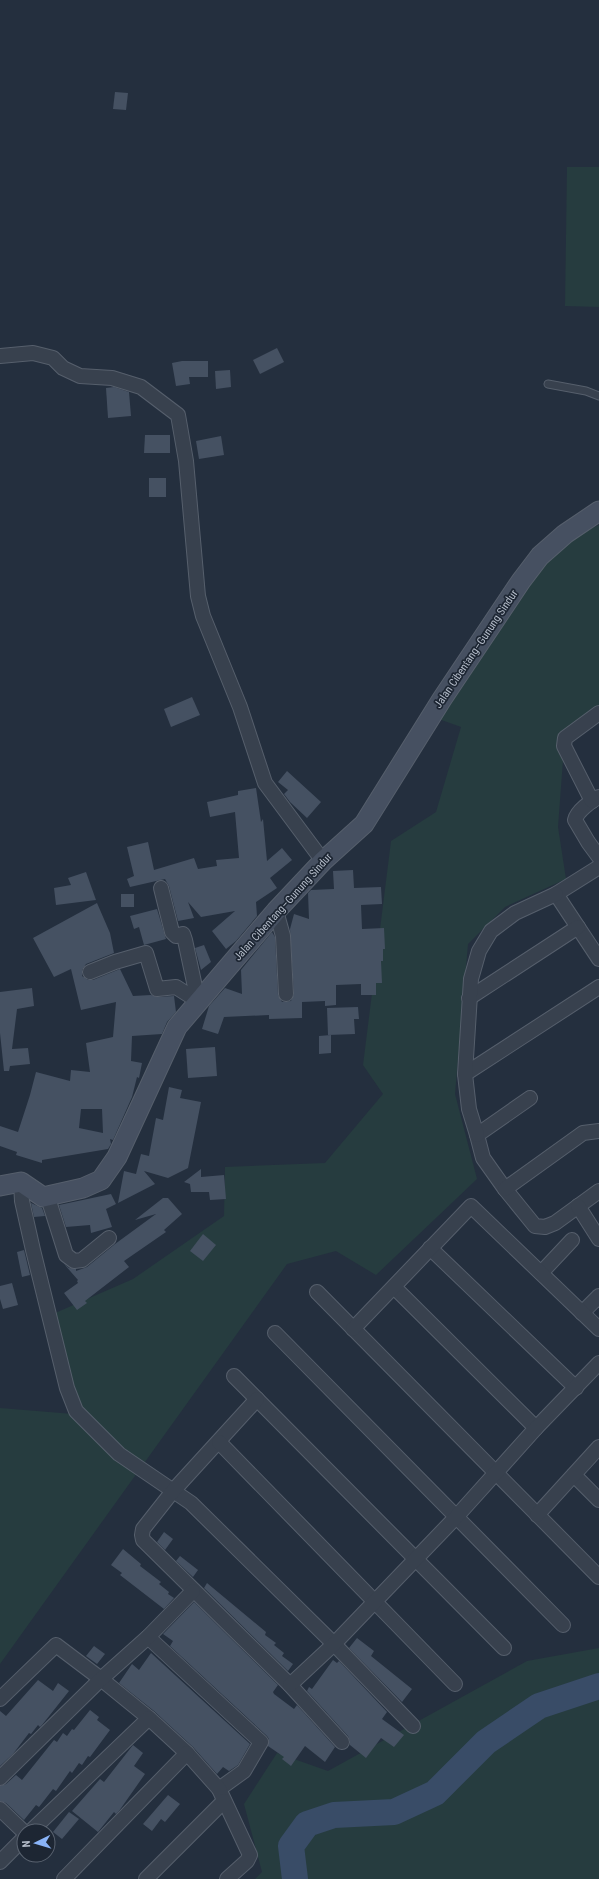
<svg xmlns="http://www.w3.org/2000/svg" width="599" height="1879" font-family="'Roboto Condensed',sans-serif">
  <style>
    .green { fill: #263c3f }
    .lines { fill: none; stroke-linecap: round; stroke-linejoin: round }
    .river { stroke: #394c67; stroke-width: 26 }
    .building { fill: #455162; fill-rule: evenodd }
    .lane-casing { stroke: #565f6c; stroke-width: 9 }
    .street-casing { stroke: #565f6c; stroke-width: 16 }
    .secondary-casing { stroke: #565f6c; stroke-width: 21 }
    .lane { stroke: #38414e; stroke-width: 7 }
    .street { stroke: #38414e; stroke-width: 14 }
    .secondary { stroke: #465061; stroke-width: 19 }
    .labels { text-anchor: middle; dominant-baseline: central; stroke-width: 3.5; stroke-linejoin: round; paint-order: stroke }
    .street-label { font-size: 11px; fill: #b4bcc9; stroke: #1d2633 }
  </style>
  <rect width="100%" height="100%" fill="#242f3e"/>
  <g class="green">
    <polygon points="567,167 599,167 599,307 565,306"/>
    <polygon points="599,525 599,719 564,747 558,827 566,879 505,907 468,944 455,1094 477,1179 376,1275 336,1251 287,1264 0,1664 0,1408 73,1414 46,1317 133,1279 224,1216 225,1167 325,1163 383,1094 363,1065 391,841 436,812 461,727 436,718 529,577 575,535"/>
    <polygon points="599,1648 599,1879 255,1879 262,1872 244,1804 277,1753 328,1771 527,1661"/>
  </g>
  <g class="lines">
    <polyline class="river" points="295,1879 291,1846 307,1824 334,1815 394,1812 435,1793 486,1742 539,1706 599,1686"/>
  </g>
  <g class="building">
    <polygon points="115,92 128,93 126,110 113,109"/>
    <polygon points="277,348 284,362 260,374 253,360"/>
    <polygon points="182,361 208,361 208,377 189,377 190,384 176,386 172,363"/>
    <polygon points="230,370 231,387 216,389 215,371"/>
    <polygon points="114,387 129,392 131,416 108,418 106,388"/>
    <polygon points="145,435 170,435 170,453 144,453"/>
    <polygon points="221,436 224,455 199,459 196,441"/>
    <rect x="149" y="478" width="17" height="19"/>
    <polygon points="192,697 200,715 171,727 164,709"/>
    <polygon points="287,771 321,802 307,818 290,802 284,794 288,790 278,782"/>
    <polygon points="256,788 261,822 263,819 267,861 282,848 292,860 270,878 277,888 256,902 257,916 236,941 226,949 212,931 235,911 201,917 188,902 194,918 178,921 169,886 165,879 130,887 127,879 134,876 127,847 148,842 154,870 194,858 198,869 217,866 216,860 239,858 235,812 210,817 207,802 238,795 238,791"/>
    <polygon points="353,870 354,888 381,887 382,904 361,905 362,929 384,928 385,949 383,949 383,961 381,961 382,983 376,983 376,995 361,995 361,984 336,985 336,1005 325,1006 325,1001 302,1002 302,1018 269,1019 269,1015 224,1017 218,1034 202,1029 209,1006 225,988 242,994 241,970 272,932 275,937 278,995 282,1002 291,1001 294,994 290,929 294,914 309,919 308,893 311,890 334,889 333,871"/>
    <polygon points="86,872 96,900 56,905 54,888 71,885 68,878"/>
    <rect x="121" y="894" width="13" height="13"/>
    <path d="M 97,903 L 110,933 L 114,953 L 86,964 L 82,970 L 82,976 L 88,980 L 93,980 L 120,969 L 133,996 L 151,995 L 158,997 L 174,996 L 176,1012 L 167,1022 L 162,1034 L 132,1036 L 131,1061 L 142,1063 L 139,1078 L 137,1077 L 132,1097 L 113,1140 L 110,1139 L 111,1144 L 108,1149 L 42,1160 L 42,1163 L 16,1155 L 17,1152 L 0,1146 L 0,1126 L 18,1132 L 30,1095 L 36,1072 L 70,1081 L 71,1070 L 90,1072 L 86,1043 L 113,1037 L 116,1002 L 81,1010 L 71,969 L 54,977 L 33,938 ZM 81,1109 L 102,1109 L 103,1133 L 79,1128 Z"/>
    <polygon points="157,909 166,939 144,945 139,927 134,929 130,916"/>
    <polygon points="204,945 211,962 201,970 195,948"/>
    <polygon points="32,988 34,1006 17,1009 12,1049 28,1048 30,1064 10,1066 9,1071 4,1071 0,1033 0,992"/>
    <polygon points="358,1007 359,1019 354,1019 355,1034 328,1035 327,1008"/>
    <polygon points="331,1035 331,1053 319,1054 319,1036"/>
    <polygon points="215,1047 217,1076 188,1078 186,1049"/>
    <polygon points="169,1087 182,1090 180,1098 201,1102 188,1168 168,1178 144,1171 155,1184 118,1203 124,1171 136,1174 141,1154 149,1156 156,1118 163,1120"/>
    <polygon points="201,1169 201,1177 224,1175 226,1199 210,1200 209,1192 191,1192 190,1184 184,1182"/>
    <polygon points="111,1194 116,1204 106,1209 112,1227 91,1233 90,1225 66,1227 59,1205"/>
    <polygon points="163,1198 168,1198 182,1214 164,1230 166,1232 124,1261 129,1267 85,1301 87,1303 77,1310 64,1293 78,1283 77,1281 78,1280 64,1264 69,1268 76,1269 76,1271 87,1267 115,1244 156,1214 135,1220"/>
    <polygon points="31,1203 42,1208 45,1216 34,1217"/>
    <polygon points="203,1234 216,1245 203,1261 190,1251"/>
    <polygon points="24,1250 30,1275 22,1277 17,1252"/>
    <polygon points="12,1283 18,1305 3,1309 0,1299 0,1286"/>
    <polygon points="164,1532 173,1539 165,1550 157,1542"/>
    <polygon points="123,1549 141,1564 140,1566 161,1582 159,1584 169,1592 168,1594 174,1598 164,1609 120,1575 122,1573 111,1565"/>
    <polygon points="180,1556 198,1570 193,1577 176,1561"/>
    <polygon points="207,1583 266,1632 265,1635 276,1643 274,1645 284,1653 282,1656 293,1664 288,1671 204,1588"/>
    <polygon points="194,1602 278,1685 273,1692 274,1694 294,1709 297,1705 335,1747 325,1762 305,1746 291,1766 282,1759 284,1757 268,1746 269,1739 267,1736 170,1646 173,1641 163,1634"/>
    <polygon points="357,1638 374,1651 371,1656 412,1689 402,1702 349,1648"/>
    <polygon points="94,1646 105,1654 97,1664 86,1656"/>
    <polygon points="151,1653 250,1744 238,1765 229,1771 223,1767 217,1774 193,1747 154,1711 119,1683 132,1664 139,1670"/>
    <polygon points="333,1660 337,1663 339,1661 387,1712 382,1719 404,1735 394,1747 381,1738 366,1758 350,1745 350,1741 348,1736 307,1691 309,1687 312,1689"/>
    <polygon points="38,1680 53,1691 58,1683 69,1691 42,1725 40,1727 38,1725 31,1734 29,1733 13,1754 0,1766 0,1711 6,1716"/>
    <polygon points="90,1710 99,1717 97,1720 110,1730 90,1757 88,1756 82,1765 79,1763 72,1773 70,1771 56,1791 53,1789 39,1807 36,1805 24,1820 6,1803 0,1801 0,1786 6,1784 16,1775 22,1780 54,1740 57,1742 63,1733 67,1736 72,1729 74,1730"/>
    <polygon points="133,1745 143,1753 134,1766 145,1774 119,1811 116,1814 114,1812 98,1832 72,1811 100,1779 104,1782"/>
    <polygon points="168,1795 180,1804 165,1822 161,1819 152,1831 143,1824"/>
    <polygon points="69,1812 79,1819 62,1839 53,1832"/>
  </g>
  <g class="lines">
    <g class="lane-casing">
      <polyline id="lane" points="548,384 586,391 599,396"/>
    </g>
    <g class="street-casing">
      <g id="street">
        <polyline points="0,356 33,353 53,358 63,368 80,376 112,378 141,387 178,415 186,461 198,596 203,616 240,707 265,783 323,861"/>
        <path d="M 599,797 C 591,801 577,811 575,820 L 588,842 L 599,857"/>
        <polyline points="592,801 564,746 565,738 599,713"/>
        <polyline points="599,867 556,894 599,959"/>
        <polyline points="276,911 283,936 286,994"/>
        <polyline points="90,972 115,962 146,953 157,989 176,987 198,1001 185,940 183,934 176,936 172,932 161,888"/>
        <polyline points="469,998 578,927"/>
        <polyline points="465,1074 599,987"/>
        <polyline points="530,1098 477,1135 483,1158 505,1189 535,1226 545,1227 555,1223 599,1191"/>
        <polyline points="477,1135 469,1109 465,1074 471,979 479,951 491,931 515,913 556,894"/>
        <polyline points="21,1182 22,1201 33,1250 67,1388 76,1411 119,1454 191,1503 334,1644 413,1726"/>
        <polyline points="505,1189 583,1133 599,1131"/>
        <polyline points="43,1197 49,1201 66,1255 74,1261 82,1260 109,1238"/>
        <polyline points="578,1206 599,1239"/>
        <polyline points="430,1248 576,1388"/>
        <polyline points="541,1273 572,1240"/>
        <polyline points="394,1287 536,1428"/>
        <polyline points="317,1292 599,1577"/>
        <polyline points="582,1313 599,1296"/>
        <polyline points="353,1329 471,1206 599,1329"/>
        <polyline points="275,1333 563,1625"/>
        <polyline points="234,1376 504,1648"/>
        <polyline points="257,1399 173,1491 143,1529 142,1535 143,1540 290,1685 342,1742"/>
        <polyline points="219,1442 455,1684"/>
        <polyline points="574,1475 599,1500"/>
        <polyline points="537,1515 599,1447"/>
        <polyline points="148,1637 261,1742 244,1771 219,1789"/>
        <polyline points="290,1685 334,1644 457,1516 536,1428 599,1363"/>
        <polyline points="0,1699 56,1645 101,1679 149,1718 187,1753 219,1789 250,1855 247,1861 227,1879"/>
        <polyline points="0,1778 101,1679 148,1637 193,1591"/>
        <polyline points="0,1809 24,1832"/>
        <polyline points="31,1831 149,1718"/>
        <polyline points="0,1862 24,1838"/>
        <polyline points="64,1879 187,1753"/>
        <polyline points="146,1879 224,1801"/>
      </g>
    </g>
    <g class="secondary-casing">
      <polyline id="secondary" points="0,1186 21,1182 43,1197 83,1188 101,1180 117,1157 177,1027 276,911 323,861 364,824 442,699 521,581 540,556 565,534 599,511"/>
    </g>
    <use href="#lane" class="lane"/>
    <use href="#street" class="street"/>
    <use href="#secondary" class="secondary"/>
  </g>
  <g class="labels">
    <g class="street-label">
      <text transform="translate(476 649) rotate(-56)">Jalan Cibentang–Gunung Sindur</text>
      <text transform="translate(283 907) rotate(-48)">Jalan Cibentang–Gunung Sindur</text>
    </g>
  </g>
  <g transform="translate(36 1843) rotate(265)"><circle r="19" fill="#1d2633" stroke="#59626f"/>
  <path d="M0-3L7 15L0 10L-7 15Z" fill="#8ab4f8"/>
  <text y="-6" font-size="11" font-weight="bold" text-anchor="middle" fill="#b4bcc9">N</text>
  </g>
</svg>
